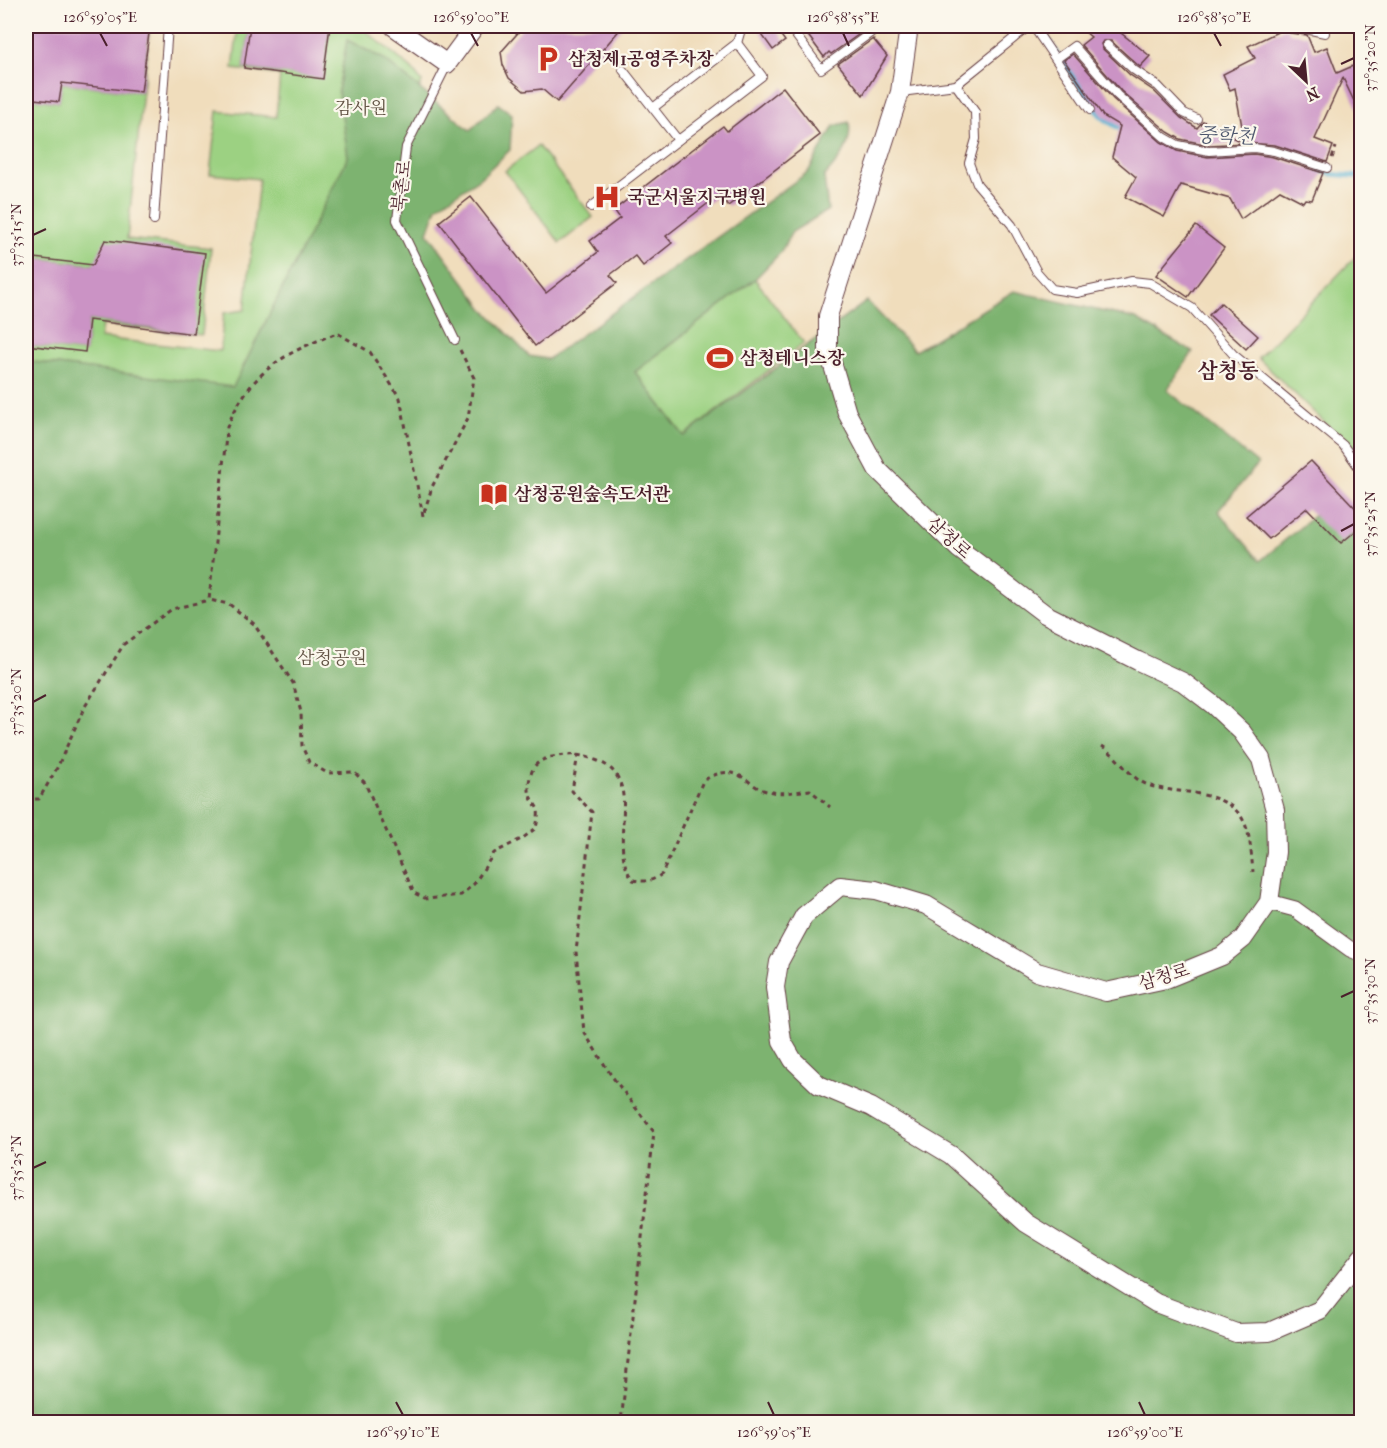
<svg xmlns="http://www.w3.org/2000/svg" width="1387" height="1448" font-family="'IM FELL French Canon','Noto Serif KR',serif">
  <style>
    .green { fill: #9cd182; stroke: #737856; stroke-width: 1.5 }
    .forest { fill: #7db370; stroke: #64694e; stroke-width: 1.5 }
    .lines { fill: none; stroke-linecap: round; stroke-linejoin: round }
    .stream { stroke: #51accf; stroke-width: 5 }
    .building { fill: #cb93c5 }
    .service-casing { stroke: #633c41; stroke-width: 10 }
    .minor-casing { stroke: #633c41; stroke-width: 17 }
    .tertiary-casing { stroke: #633c41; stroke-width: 20 }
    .path { stroke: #633c41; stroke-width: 3; stroke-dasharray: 4.5 4.5; stroke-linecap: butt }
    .service { stroke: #fff; stroke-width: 8 }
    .minor { stroke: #fff; stroke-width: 15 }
    .tertiary { stroke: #fff; stroke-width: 18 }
    .ticks { fill: none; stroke: #4a1f2b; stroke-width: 2 }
    .labels { text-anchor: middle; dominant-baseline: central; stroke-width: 4.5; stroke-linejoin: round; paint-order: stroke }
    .poi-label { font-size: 18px; font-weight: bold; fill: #4a1f2b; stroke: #fbf7ec; text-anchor: start }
    .park-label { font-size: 18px; fill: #635445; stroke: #fbf7ec }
    .street-label { font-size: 18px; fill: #4a1f2b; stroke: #fbf7ec }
    .water-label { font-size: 20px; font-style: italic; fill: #4d576d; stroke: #fbf7ec }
    .quarter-label { font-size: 21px; font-weight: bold; fill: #4a1f2b; stroke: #fbf7ec }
    .neatline { fill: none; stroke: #4a1f2b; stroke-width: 2 }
    .ticks-label { font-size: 15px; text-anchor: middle; fill: #4a1f2b }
  </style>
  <rect width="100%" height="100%" fill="#fbf7ec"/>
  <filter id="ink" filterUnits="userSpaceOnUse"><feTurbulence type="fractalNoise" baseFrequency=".0167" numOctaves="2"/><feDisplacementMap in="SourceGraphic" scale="12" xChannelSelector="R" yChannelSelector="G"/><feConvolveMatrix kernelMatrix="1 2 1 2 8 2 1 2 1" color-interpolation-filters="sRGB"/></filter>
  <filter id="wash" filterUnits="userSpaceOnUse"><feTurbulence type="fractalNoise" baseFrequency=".008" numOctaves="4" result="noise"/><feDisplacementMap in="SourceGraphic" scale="24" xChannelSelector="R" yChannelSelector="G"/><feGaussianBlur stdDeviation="1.35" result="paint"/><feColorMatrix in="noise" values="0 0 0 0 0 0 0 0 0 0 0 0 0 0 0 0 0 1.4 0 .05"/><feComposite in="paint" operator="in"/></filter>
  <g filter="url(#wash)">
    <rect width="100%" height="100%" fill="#f0ddbc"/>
    <g class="green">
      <polygon points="150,26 127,239 211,248 202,335 102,325 100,338 220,351 224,313 245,310 259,179 210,174 217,111 276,117 280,75 233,69 238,26 250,26 244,68 322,78 330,26 360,26 412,69 422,82 403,135 348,157 233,388 26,361 26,345 85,352 89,320 194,334 93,265 26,257 26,98 59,102 62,83 141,92"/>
      <polygon points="538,146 593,217 560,243 505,171"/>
      <polygon points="1361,251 1362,449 1357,454 1258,358"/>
      <polygon points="755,279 804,343 684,436 635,372"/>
    </g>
    <path class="forest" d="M 347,40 L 382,58 L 470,130 L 498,104 L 512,114 L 510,150 L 480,178 L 437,207 L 428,233 L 484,309 L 529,356 L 548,359 L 808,172 L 834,126 L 849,122 C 853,147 839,159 824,177 L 828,210 L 792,232 L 780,253 L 755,279 L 635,372 L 684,436 L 867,301 L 915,351 L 1014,291 L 1136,319 L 1193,352 L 1167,390 L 1258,464 L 1218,511 L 1260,561 L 1315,515 L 1361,540 L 1361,1422 L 26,1422 L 26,361 L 233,387 L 348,157 L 338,91 Z"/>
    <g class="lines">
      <g class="stream">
        <polyline points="1038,26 1095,109 1104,119 1123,131"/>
        <polyline points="1319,169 1330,174 1362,177"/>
      </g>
    </g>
    <g id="blocks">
      <g class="building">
        <polygon points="26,26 150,26 141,92 62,83 59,102 26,98"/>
        <polygon points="250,26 330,26 323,79 244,68"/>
        <polygon points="524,26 623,26 557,102 542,89 524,91 509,78 503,65 501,52"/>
        <polygon points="768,26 774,26 785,41 773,50 760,32"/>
        <polygon points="801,26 861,26 865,30 831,54 829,52 824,57"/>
        <polygon points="1078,26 1112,26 1150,56 1140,67 1111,41 1103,41 1101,44 1103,49 1130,75 1154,91 1181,118 1197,128 1203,121 1244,143 1209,145 1180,139 1168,132 1121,91 1081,45 1091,37"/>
        <polygon points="1286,28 1290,33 1307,35 1314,52 1327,47 1337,73 1362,62 1362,118 1343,78 1315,139 1333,146 1327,162 1275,145 1245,143 1235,88 1230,90 1223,74 1255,58 1248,46"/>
        <polygon points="873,39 887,56 863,95 838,64"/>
        <polygon points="1073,54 1113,99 1161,142 1177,151 1208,157 1254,154 1273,157 1323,173 1312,200 1305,199 1303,202 1280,190 1241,219 1230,199 1181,185 1164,217 1125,197 1136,177 1112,157 1120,126 1103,116 1064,60"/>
        <polygon points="783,87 820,135 728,206 720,194 666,236 672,243 643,266 635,256 610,275 617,283 535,346 439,222 471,197 546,293 598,252 590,241 620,218 614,210 723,126 727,131"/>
        <polygon points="1196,226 1224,248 1188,297 1156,275"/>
        <polygon points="105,240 205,253 194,334 89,320 85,352 26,345 26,257 93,265"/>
        <polygon points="1221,303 1258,336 1246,349 1209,315"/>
        <polygon points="1311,461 1362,515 1362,526 1341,543 1307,508 1269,539 1246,516"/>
      </g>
    </g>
  </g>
  <g filter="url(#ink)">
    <use href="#blocks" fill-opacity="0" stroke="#633c41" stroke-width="1.5"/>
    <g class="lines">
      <g class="service-casing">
        <g id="service">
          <polyline points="789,26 821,69 880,26"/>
          <polyline points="1033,26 1090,110"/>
          <polyline points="1291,26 1325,33"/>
          <polyline points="1107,45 1134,70 1158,86 1184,113 1197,119"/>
          <polyline points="1056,59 1074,46 1117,95 1164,137 1178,145 1209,151 1254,148 1274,151 1327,168"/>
          <polyline points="447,65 406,147 397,220 455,340"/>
          <polyline points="623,70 678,140"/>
          <polyline points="956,85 975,112 976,139 969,163 977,184 1012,225 1037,272 1052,289 1077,293 1132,281 1150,283 1192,308 1233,354 1343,445 1358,466 1362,462"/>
          <polyline points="901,92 956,85 1029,26"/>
          <polyline points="653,108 737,43 742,26"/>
          <polyline points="591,207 762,76 737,43"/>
          <polyline points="154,220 168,26"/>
        </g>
      </g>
      <g class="minor-casing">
        <polyline id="minor" points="1269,902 1295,909 1350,949 1362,954"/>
      </g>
      <g class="tertiary-casing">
        <g id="tertiary">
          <polyline points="393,26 447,64 475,26"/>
          <polyline points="909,26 900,92 828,316 828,349 847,413 877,469 959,549 1045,614 1138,661 1183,682 1212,704 1242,732 1261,759 1275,810 1276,852 1269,902 1243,939 1222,956 1166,979 1106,992 1037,972 926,905 876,890 840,886 804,916 779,962 775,987 782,1041 793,1060 819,1085 871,1107 951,1155 1026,1223 1156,1303 1236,1333 1269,1332 1320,1310 1362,1257"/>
        </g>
      </g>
      <g class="path">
        <polyline points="1332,158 1336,147"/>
        <path d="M 460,350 L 474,378 L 468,418 L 432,487 L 423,516 L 400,398 L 370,352 L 337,333 C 282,354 251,371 227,427 L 209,600 L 229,604 L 254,624 L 293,683 L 301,712 L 302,746 L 309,762 L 327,773 L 354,772 L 365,783 L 414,893 L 427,899 L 461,895 L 474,884 L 494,853 L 523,838 L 536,828 C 537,823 539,815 538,810 C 537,806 533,802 531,798 C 527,789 529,776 534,767 C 541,757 556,756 567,755 C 579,754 587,757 598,761 C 647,781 605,844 633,880 C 645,882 651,882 662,874 L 703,781 C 718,771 732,769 747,780 C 752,784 757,788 763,790 C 779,795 794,792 810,790 L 830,807"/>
        <path d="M 1102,746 C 1118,756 1129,778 1148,785 C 1164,791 1182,790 1199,794 C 1249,804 1249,828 1253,872"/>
        <polyline points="578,754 572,791 592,812 576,952 584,1032 611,1075 654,1132 621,1422"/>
        <polyline points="26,799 39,799 57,768 84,708 124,644 172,609 209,600"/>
      </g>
      <use href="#service" class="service"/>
      <use href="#minor" class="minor"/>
      <use href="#tertiary" class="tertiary"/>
    </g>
  </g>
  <path class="ticks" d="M 100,33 L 107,46M 471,33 L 478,46M 843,33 L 849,46M 1214,33 L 1221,46M 1341,64 L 1354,58M 33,235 L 46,229M 1341,531 L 1354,524M 33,702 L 46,695M 1341,997 L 1354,991M 33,1168 L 46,1162M 396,1402 L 403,1415M 768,1402 L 774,1415M 1139,1402 L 1145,1415"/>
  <defs>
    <g id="parking-bare" transform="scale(2.07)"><path d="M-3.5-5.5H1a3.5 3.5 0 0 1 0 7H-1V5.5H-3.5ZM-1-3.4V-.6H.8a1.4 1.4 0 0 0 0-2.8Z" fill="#c8321e" stroke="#fbf7ec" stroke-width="2.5" paint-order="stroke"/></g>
    <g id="hospital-bare" transform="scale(2.07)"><path d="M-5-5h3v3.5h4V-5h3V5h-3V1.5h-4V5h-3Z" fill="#c8321e" stroke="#fbf7ec" stroke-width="2.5" paint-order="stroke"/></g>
    <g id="stadium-bare" transform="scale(2.07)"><path d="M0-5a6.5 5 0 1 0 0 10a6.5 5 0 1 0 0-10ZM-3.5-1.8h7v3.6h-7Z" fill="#c8321e" stroke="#fbf7ec" stroke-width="2.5" paint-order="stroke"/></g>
    <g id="library-bare" transform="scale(2.07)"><path d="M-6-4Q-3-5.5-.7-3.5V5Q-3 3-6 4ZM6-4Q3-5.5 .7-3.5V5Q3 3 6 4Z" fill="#c8321e" stroke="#fbf7ec" stroke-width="2.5" paint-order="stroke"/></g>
  </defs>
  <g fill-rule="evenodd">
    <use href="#parking-bare" x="548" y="59"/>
    <use href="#hospital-bare" x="607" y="197"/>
    <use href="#stadium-bare" x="720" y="358"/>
    <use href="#library-bare" x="494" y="494"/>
  </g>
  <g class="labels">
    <g class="poi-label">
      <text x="568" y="59">삼청제1공영주차장</text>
      <text x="627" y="197">국군서울지구병원</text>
      <text x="740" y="358">삼청테니스장</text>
      <text x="514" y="494">삼청공원숲속도서관</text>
    </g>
    <g class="park-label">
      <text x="361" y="108">감사원</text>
      <text x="332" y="658">삼청공원</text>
    </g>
    <g class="street-label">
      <text transform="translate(402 186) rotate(-83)">북촌로</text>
      <text transform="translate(949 538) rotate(42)">삼청로</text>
      <text transform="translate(1164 977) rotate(-17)">삼청로</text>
    </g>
    <g class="water-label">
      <text transform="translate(1226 136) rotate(2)">중학천</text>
    </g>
    <g class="quarter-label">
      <text x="1228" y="371">삼청동</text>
    </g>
  </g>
  <rect width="1387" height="1448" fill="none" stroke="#fbf7ec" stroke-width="66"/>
  <g transform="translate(1306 81) rotate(154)" stroke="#fbf7ec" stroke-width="4.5" paint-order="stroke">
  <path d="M0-4.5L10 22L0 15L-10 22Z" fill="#4a1f2b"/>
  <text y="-9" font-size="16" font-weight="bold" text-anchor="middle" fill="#4a1f2b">N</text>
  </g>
  <rect x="33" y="33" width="1321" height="1382" class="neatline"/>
  <g class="ticks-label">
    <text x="100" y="22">126°59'05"E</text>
    <text x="471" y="22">126°59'00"E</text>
    <text x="843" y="22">126°58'55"E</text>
    <text x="1214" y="22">126°58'50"E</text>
    <text transform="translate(1370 58) rotate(-90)" y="5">37°35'20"N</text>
    <text transform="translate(16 235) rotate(-90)" y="5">37°35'15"N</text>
    <text transform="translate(1370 524) rotate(-90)" y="5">37°35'25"N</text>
    <text transform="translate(16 702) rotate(-90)" y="5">37°35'20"N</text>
    <text transform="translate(1370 991) rotate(-90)" y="5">37°35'30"N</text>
    <text transform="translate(16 1168) rotate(-90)" y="5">37°35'25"N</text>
    <text x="403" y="1437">126°59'10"E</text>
    <text x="774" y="1437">126°59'05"E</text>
    <text x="1145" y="1437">126°59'00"E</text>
  </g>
</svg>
